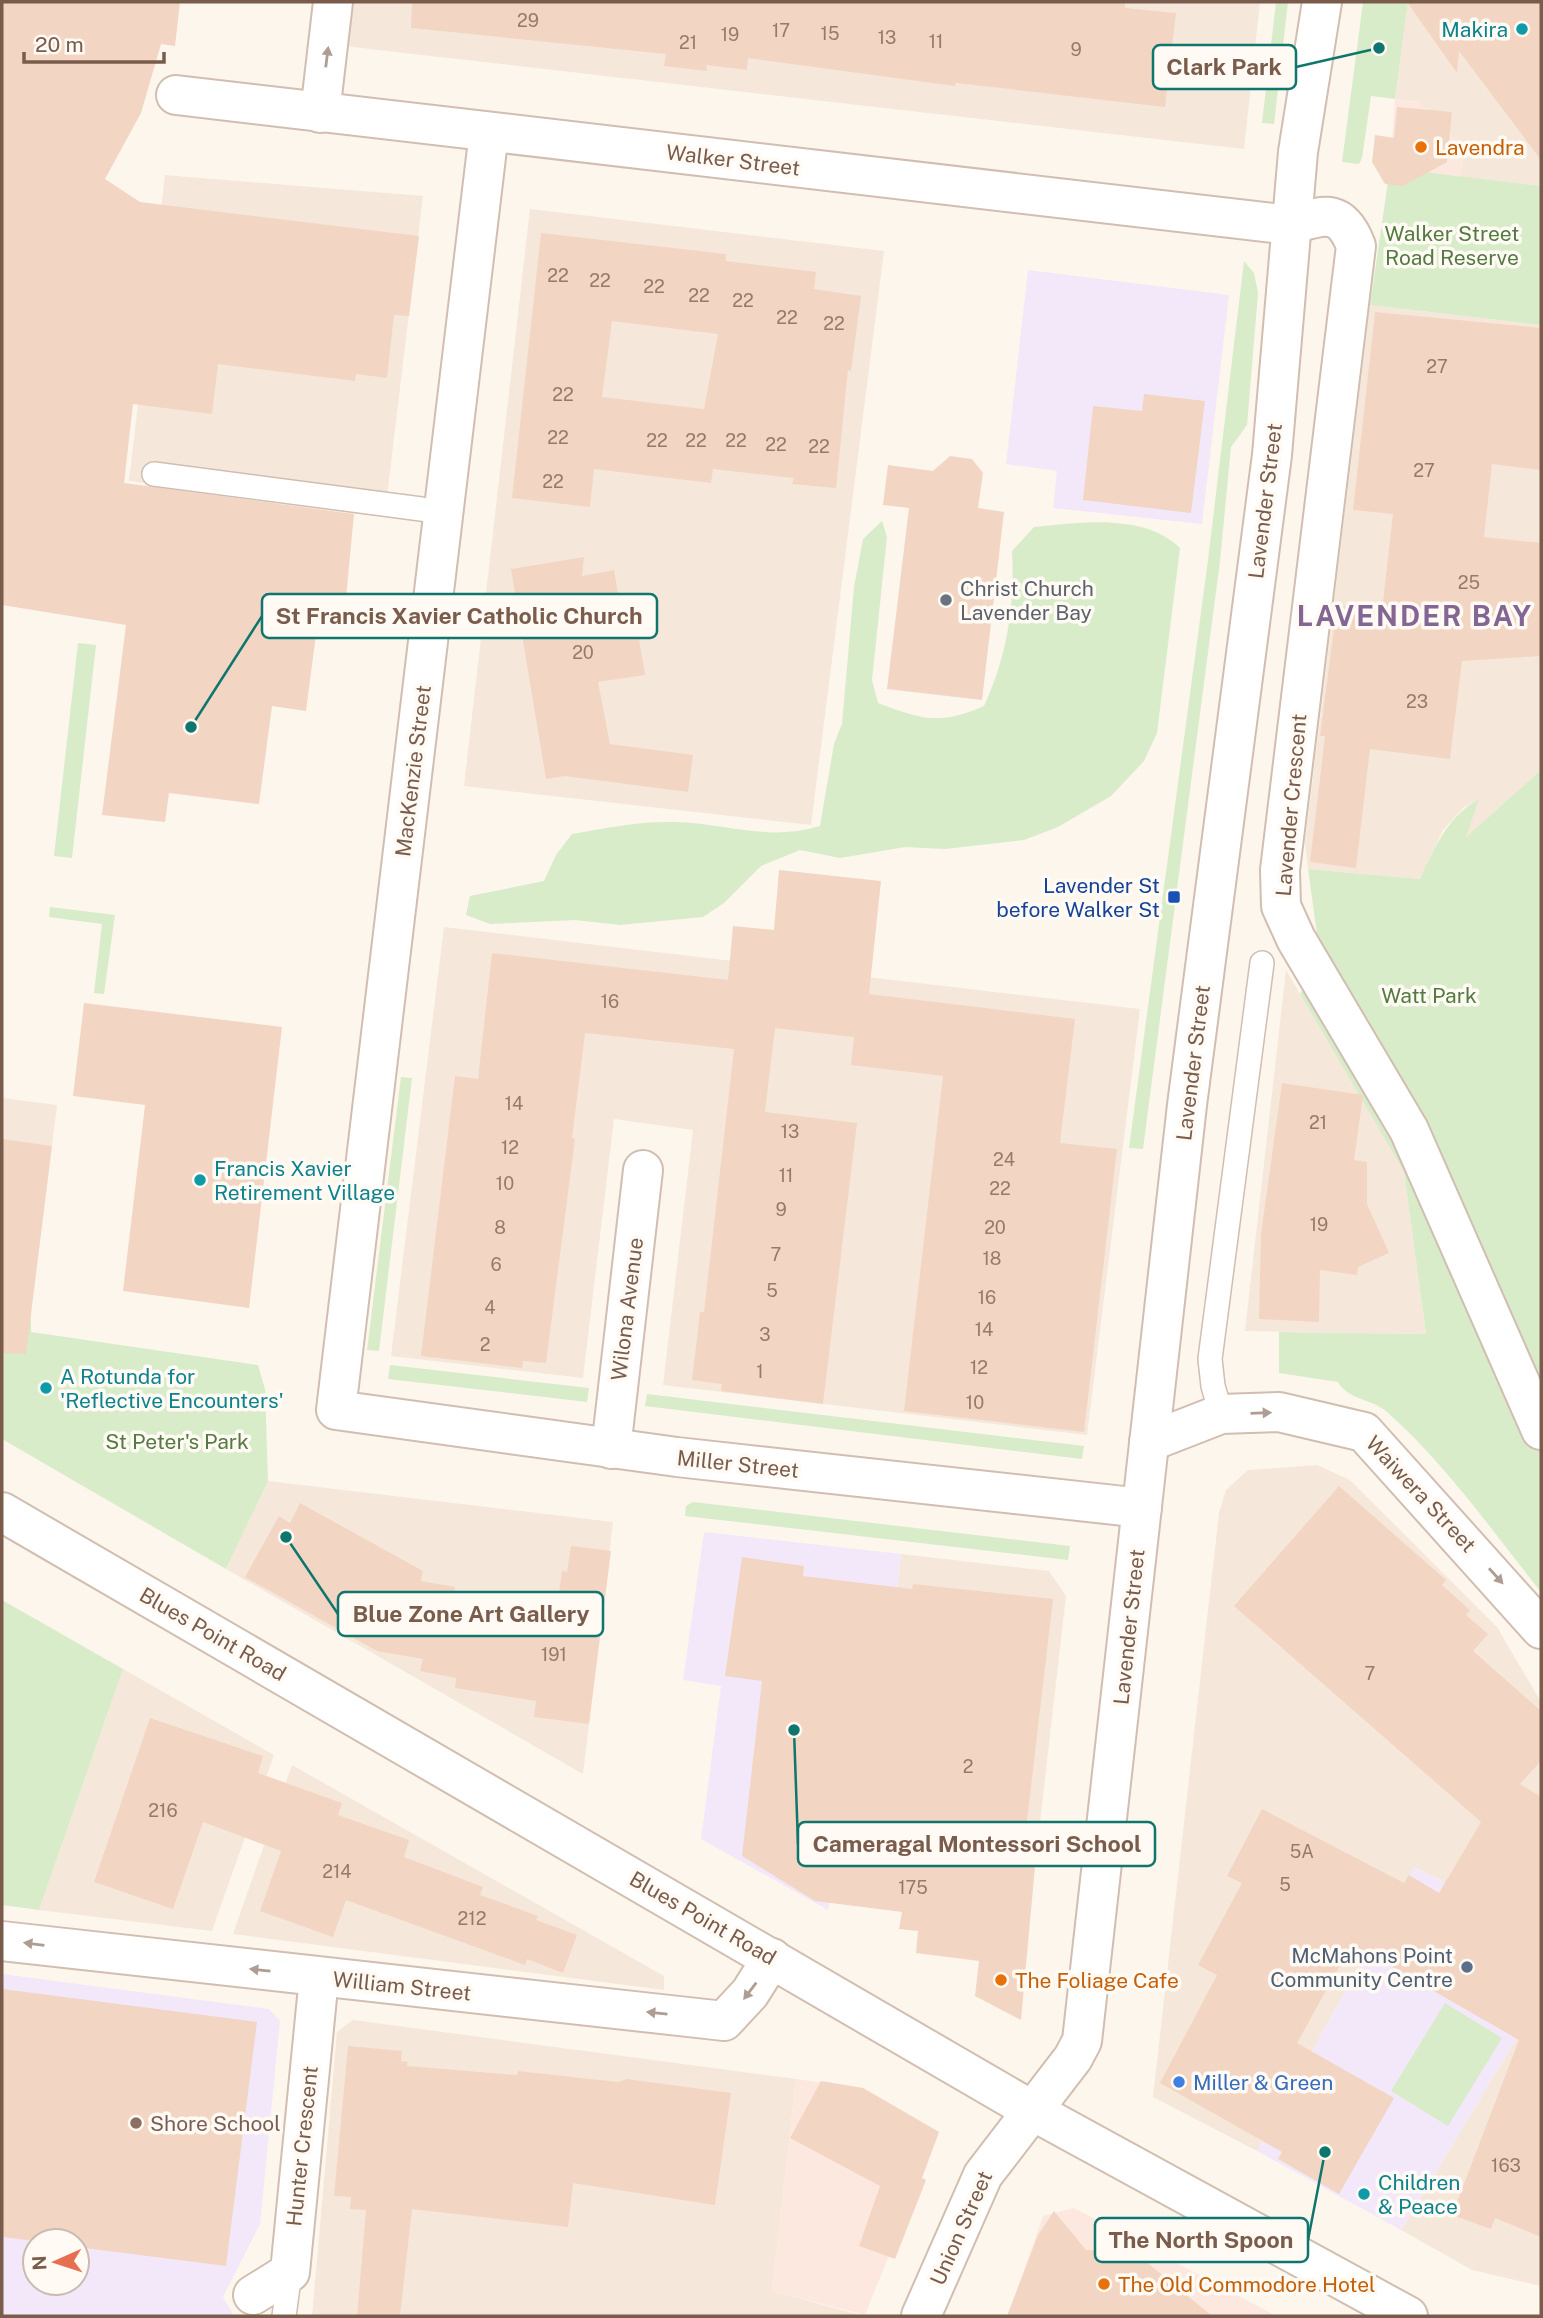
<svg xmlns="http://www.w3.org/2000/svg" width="1543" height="2318" font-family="'Public Sans',sans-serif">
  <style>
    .residential { fill: #f5e8da }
    .commercial { fill: #fde8e0 }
    .education { fill: #f3e8fa; fill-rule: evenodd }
    .green { fill: #d8ecc9 }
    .building { fill: #f3d5c3; fill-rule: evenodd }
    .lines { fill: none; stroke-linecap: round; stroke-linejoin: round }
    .service-casing { stroke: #d1beb0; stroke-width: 26 }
    .minor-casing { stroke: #d1beb0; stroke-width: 42 }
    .tertiary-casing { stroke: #d1beb0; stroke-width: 42 }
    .service { stroke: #fff; stroke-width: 23 }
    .minor { stroke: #fff; stroke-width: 38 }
    .tertiary { stroke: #fff; stroke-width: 38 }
    .oneway { fill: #af9d94 }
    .culture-dot { fill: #0f9aa8; stroke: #fffaf3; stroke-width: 2.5 }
    .food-dot { fill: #e8710a; stroke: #fffaf3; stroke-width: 2.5 }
    .worship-dot { fill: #6b7280; stroke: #fffaf3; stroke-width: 2.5 }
    .transit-dot { fill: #1a4fb4; stroke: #fffaf3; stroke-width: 2.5 }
    .service-dot { fill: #5c6f8a; stroke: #fffaf3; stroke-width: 2.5 }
    .shop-dot { fill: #3f7fe0; stroke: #fffaf3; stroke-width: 2.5 }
    .education-dot { fill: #8d6e63; stroke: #fffaf3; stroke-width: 2.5 }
    .labels { text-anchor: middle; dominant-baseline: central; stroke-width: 7; stroke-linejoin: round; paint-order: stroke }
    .number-label { font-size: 18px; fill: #987a6a }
    .culture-label { font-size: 21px; fill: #0d838f; stroke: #fffaf3; text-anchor: start }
    .food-label { font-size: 21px; fill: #c56008; stroke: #fffaf3; text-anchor: start }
    .street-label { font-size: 21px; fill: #7a5c4d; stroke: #fffaf3 }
    .park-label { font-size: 21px; fill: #537a41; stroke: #fffaf3 }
    .worship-label { font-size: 21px; fill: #5b616d; stroke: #fffaf3; text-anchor: start }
    .transit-label { font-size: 21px; fill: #164399; stroke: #fffaf3; text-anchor: end }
    .service-label { font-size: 21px; fill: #4e5e75; stroke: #fffaf3; text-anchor: end }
    .shop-label { font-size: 21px; fill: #366cbe; stroke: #fffaf3; text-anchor: start }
    .education-label { font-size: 21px; fill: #785e54; stroke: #fffaf3; text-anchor: start }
    .district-label { font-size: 28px; font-weight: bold; letter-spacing: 2px; fill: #846695; stroke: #fffaf3 }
    .leader { fill: none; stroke: #0f766e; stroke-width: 2.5 }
    .callout-dot { fill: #0f766e; stroke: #fffaf3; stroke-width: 2.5 }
    .callout { fill: #fffaf3; stroke: #0f766e; stroke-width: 2.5 }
    .callout-label { font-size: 23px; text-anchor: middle; font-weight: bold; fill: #7a5c4d }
  </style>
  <rect width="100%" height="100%" fill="#fdf6ec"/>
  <g class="residential">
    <polygon points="349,2 1260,2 1244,149 343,46"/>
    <polygon points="1408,2 1541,2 1541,186 1460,177 1463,150 1419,102 1395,99"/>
    <polygon points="165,175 423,196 385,513 129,481"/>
    <polygon points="530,209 884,251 811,825 464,786"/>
    <polygon points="1370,305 1541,325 1541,770 1465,838 1478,800 1464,807 1443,830 1420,879 1308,869 1305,843"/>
    <polygon points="444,927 1140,1009 1087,1435 663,1385 693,1130 614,1119 583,1378 391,1356"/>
    <polygon points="1286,970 1404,1172 1426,1334 1245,1331"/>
    <polygon points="2,1098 57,1105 31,1310 2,1307"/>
    <polygon points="1317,1465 1350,1480 1497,1627 1541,1702 1541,1929 1414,1867 1257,2151 1153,2097 1219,1513 1226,1490 1248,1470"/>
    <polygon points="268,1481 613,1522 583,1774 226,1569"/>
    <polygon points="901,1554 1049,1571 1066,1596 1040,1822 851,1799 887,1682"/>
    <polygon points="123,1669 274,1755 212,1931 39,1910"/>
    <polygon points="292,1765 664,1976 664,1990 233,1934"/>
    <polygon points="1541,1998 1541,2286 1472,2270 1401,2230"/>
    <polygon points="353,2020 796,2079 772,2291 864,2316 312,2316 337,2032"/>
  </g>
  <g class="commercial">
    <polygon points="1395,99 1419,102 1441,119 1463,150 1460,177 1390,168"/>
    <polygon points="796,2079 863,2088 939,2132 865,2315 772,2291"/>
    <polygon points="1074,2208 1276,2316 1008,2316 1043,2216"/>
  </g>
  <g class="education">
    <polygon points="1028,270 1229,295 1202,524 1053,508 1057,471 1006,464"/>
    <polygon points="704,1532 901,1554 887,1682 851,1799 828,1910 701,1839 721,1686 683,1680"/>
    <polygon points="1414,1867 1541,1929 1541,1998 1401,2230 1257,2151"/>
    <path d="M 2,1974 L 269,2009 L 280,2021 L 260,2224 L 223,2297 L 234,2316 L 2,2316 ZM 35,2241 L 77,2241 L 77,2283 L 35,2283 Z"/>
  </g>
  <g class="green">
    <polygon points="1276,2 1288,2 1274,124 1262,123"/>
    <polygon points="1363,2 1408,2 1395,99 1371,96 1362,158 1359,164 1342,162"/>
    <polygon points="1390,168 1541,186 1541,325 1370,305"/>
    <polygon points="1244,261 1254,273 1258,293 1247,425 1231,447 1220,561 1143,1149 1129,1148 1208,560"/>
    <path d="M 882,521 L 887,537 L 872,680 L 878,703 C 921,719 939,726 984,706 C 1007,656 1015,606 1012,551 L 1034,527 C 1080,522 1145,513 1180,548 L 1157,733 L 1144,761 L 1111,796 L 1058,827 L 1024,840 L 945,849 L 905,847 L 840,858 L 800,850 L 761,866 L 724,903 L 703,917 L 620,925 L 575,920 L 490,924 L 466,915 L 470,896 L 544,881 L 556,855 L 572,834 C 606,828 640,821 674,822 C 727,823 767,842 820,826 L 834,744 L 842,724 L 854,587 L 863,539 Z"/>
    <polygon points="78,643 96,645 72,858 54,856"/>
    <path d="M 1541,770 L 1541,1592 C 1492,1531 1446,1464 1387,1412 C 1373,1399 1348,1400 1338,1382 L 1279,1373 L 1279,1332 L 1426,1334 L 1404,1172 L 1300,994 L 1321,963 L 1308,869 L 1420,879 C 1435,847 1447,817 1479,799 L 1466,837 Z"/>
    <polygon points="50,907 115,915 104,994 94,993 102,924 49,917"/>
    <polygon points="401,1077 412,1078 379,1351 367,1350"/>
    <polygon points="2,1307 31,1310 31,1332 258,1365 265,1389 268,1481 226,1569 2,1439"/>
    <polygon points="390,1365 589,1388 587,1402 388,1379"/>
    <polygon points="647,1394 1084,1446 1082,1459 645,1406"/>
    <polygon points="693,1502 1070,1546 1068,1560 685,1516 686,1506"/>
    <polygon points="2,1600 123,1669 39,1910 2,1905"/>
    <polygon points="1445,2003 1502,2038 1448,2126 1391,2091"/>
  </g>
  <g class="building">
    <polygon points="2,2 180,2 175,46 161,44 141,113 105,179 140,202 419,236 409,316 394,315 387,378 356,374 355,381 218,364 212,414 133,404 124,483 354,514 346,598 321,596 306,711 272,706 259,804 169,793 165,822 102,815 126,625 2,605"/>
    <polygon points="412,2 1125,2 1125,8 1176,13 1165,107 956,83 955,86 748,58 747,70 706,65 707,71 664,66 666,54 411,28"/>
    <polygon points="1407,2 1541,2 1541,160 1459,51 1457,73"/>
    <polygon points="1397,107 1452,112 1447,162 1403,186 1385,184 1372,162 1375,135 1394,138"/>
    <path d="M 541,233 L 726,254 L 726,261 L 816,272 L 814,289 L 861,296 L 851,371 L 848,370 L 836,488 L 792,484 L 794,478 L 713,469 L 711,483 L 594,469 L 590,507 L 512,498 ZM 612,321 L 718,334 L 704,409 L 602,397 Z"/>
    <polygon points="1375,312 1541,328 1541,470 1492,464 1484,537 1541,543 1541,656 1462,661 1450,759 1370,749 1356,868 1310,862 1325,736 1320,736 1337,605 1382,611 1393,514 1353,510"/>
    <polygon points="1144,394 1205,401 1191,513 1083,500 1093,406 1142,411"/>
    <polygon points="950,456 972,459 983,473 978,508 1004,512 982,700 887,689 909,508 883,505 888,465 933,471"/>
    <polygon points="584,557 582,576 614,570 624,629 637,627 645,675 598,682 610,744 693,755 688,792 565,776 546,779 511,569"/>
    <polygon points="779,870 881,881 869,994 1075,1019 1060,1143 1117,1149 1084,1432 904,1411 943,1076 851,1065 854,1037 775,1028 765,1112 857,1123 823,1404 721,1391 722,1384 692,1380 700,1312 704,1312 734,1049 585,1033 572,1138 575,1139 546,1363 523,1361 522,1368 421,1356 455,1076 478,1079 492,953 728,980 733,926 774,930"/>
    <polygon points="84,1003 282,1027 249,1308 123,1291 145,1105 73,1096"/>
    <polygon points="1282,1083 1363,1095 1354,1160 1367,1162 1367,1204 1389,1253 1358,1267 1357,1275 1320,1270 1319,1322 1259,1319 1261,1234"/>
    <polygon points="2,1139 52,1146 26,1354 2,1353"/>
    <polygon points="1339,1486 1446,1580 1442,1585 1470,1610 1466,1615 1488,1634 1473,1651 1541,1711 1541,1761 1520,1784 1541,1797 1541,2237 1495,2218 1491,2229 1452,2215 1519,2040 1352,1944 1297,2043 1394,2098 1339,2194 1278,2159 1282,2152 1160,2083 1217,1975 1198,1965 1242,1883 1227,1876 1262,1809 1404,1883 1409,1875 1439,1893 1481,1822 1234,1606"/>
    <polygon points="300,1503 423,1571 421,1581 455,1587 453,1598 556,1616 562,1571 567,1572 571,1546 611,1551 589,1724 534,1717 536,1701 455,1688 456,1678 420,1671 423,1659 377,1651 245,1577 279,1516 290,1523"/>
    <polygon points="742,1557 804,1566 803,1576 912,1589 913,1584 1053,1599 1027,1821 1039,1823 1021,2020 975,1996 979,1961 916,1953 918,1931 899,1929 902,1912 815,1901 742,1856 762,1681 725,1676"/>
    <polygon points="150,1718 263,1756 258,1773 342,1803 338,1815 409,1840 404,1857 483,1887 480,1895 538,1916 536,1920 577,1935 563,1973 527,1959 525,1965 346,1900 333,1937 260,1911 281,1851 203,1822 173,1909 94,1882"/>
    <polygon points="2,1989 257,2022 226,2266 77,2247 77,2241 35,2241 2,2237"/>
    <polygon points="348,2046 402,2051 401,2061 408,2062 407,2066 517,2075 518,2071 618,2082 627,2079 731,2093 715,2205 573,2183 568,2227 412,2209 400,2316 357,2316 366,2210 350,2209 351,2197 334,2196"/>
    <polygon points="821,2081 863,2088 939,2132 922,2178 926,2180 895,2259 859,2246 880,2186 790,2138"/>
    <polygon points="1054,2211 1086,2250 1126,2252 1144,2260 1212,2316 1007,2316 1038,2235"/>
  </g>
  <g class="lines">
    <g class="service-casing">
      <g id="service">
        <polyline points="154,474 444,512"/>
        <polyline points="1221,1414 1213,1386 1210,1359 1262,963"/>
        <polyline points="284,2316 290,2272"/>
      </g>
    </g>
    <g class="minor-casing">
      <g id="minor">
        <path d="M 176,95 L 1290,225 C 1324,215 1341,207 1356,246 L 1280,870 L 1281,906 L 1296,939 L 1409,1130 L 1541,1430"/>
        <polyline points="320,113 333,2"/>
        <polyline points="489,132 336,1410 677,1457 1142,1508"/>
        <polyline points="1149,1442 1221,1414 1279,1412 1364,1432 1541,1629"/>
        <polyline points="611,1449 643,1170"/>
        <polyline points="2,1941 724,2021 750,1993 772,1958"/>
        <polyline points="253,2295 290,2272 319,1977"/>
      </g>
    </g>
    <g class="tertiary-casing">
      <g id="tertiary">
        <polyline points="2,1512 1033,2111 1408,2316"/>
        <polyline points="921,2316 983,2175 1073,2058 1082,2041 1187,1105 1272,455 1298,152 1322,2"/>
      </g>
    </g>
    <use href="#service" class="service"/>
    <use href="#minor" class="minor"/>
    <use href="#tertiary" class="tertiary"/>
  </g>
  <defs><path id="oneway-solid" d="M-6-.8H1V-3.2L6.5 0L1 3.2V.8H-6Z" transform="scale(1.75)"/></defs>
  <g class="oneway">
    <use href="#oneway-solid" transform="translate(327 57) rotate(-83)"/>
    <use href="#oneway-solid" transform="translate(1261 1413) rotate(-2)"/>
    <use href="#oneway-solid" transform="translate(1496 1576) rotate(48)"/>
    <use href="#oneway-solid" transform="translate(34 1944) rotate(-173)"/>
    <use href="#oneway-solid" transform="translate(260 1970) rotate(-174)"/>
    <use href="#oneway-solid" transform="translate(750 1991) rotate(127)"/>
    <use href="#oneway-solid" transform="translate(657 2013) rotate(-174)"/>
  </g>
  <g class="culture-dot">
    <circle cx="1522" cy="29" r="7"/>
    <circle cx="200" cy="1180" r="7"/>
    <circle cx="46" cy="1388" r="7"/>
    <circle cx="1364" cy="2194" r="7"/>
  </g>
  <g class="food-dot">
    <circle cx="1421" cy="147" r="7"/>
    <circle cx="1001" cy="1980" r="7"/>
    <circle cx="1104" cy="2284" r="7"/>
  </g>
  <circle class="worship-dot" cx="946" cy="600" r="7"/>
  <rect class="transit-dot" x="1167" y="890" width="14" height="14" rx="3.5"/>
  <circle class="service-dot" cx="1467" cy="1967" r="7"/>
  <circle class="shop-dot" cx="1179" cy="2082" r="7"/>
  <circle class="education-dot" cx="136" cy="2123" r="7"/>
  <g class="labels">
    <g class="number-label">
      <text x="528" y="20">29</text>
      <text x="781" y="30">17</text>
      <text x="830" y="33">15</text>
      <text x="730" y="34">19</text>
      <text x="887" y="37">13</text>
      <text x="936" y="41">11</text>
      <text x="688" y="42">21</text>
      <text x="1076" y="49">9</text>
      <text x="558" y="275">22</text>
      <text x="600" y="280">22</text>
      <text x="654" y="286">22</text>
      <text x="699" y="295">22</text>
      <text x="743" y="300">22</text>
      <text x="787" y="317">22</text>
      <text x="834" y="323">22</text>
      <text x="1437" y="366">27</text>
      <text x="563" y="394">22</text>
      <text x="558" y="437">22</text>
      <text x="657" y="440">22</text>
      <text x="696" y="440">22</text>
      <text x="736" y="440">22</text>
      <text x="776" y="444">22</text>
      <text x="819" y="446">22</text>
      <text x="1424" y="470">27</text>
      <text x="553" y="481">22</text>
      <text x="1469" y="582">25</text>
      <text x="583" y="652">20</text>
      <text x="1417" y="701">23</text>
      <text x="610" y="1001">16</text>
      <text x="514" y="1103">14</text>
      <text x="1318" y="1122">21</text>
      <text x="790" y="1131">13</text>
      <text x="510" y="1147">12</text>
      <text x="1004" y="1159">24</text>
      <text x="786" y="1175">11</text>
      <text x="505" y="1183">10</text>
      <text x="1000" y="1188">22</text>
      <text x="781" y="1209">9</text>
      <text x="1319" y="1224">19</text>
      <text x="500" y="1227">8</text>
      <text x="995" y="1227">20</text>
      <text x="776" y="1254">7</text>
      <text x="992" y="1258">18</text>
      <text x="496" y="1264">6</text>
      <text x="772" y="1290">5</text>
      <text x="987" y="1297">16</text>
      <text x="490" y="1307">4</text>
      <text x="984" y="1329">14</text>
      <text x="765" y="1334">3</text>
      <text x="485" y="1344">2</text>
      <text x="979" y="1367">12</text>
      <text x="760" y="1371">1</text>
      <text x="975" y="1402">10</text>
      <text x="554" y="1654">191</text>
      <text x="1370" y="1673">7</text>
      <text x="968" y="1766">2</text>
      <text x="163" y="1810">216</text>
      <text x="1302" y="1851">5A</text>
      <text x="337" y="1871">214</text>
      <text x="1285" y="1884">5</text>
      <text x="913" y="1887">175</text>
      <text x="472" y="1918">212</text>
      <text x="1506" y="2165">163</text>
    </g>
    <g class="culture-label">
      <text x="1508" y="29" text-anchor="end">Makira</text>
      <text x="214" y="1168">Francis Xavier<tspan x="214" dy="24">Retirement Village</tspan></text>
      <text x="60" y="1376">A Rotunda for<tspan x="60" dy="24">'Reflective Encounters'</tspan></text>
      <text x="1378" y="2182">Children<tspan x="1378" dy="24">&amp; Peace</tspan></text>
    </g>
    <g class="food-label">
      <text x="1435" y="147">Lavendra</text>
      <text x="1015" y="1980">The Foliage Cafe</text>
      <text x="1118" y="2284">The Old Commodore Hotel</text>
    </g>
    <g class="street-label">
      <text transform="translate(733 160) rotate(7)">Walker Street</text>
      <text transform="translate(1265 501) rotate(-83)">Lavender Street</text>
      <text transform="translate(413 771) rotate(-83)">MacKenzie Street</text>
      <text transform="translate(1291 805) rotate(-85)">Lavender Crescent</text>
      <text transform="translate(1193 1063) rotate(-83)">Lavender Street</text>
      <text transform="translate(627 1309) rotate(-83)">Wilona Avenue</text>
      <text transform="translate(738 1464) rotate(6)">Miller Street</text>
      <text transform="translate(1421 1494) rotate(47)">Waiwera Street</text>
      <text transform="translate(1129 1627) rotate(-84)">Lavender Street</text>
      <text transform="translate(213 1634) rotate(30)">Blues Point Road</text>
      <text transform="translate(703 1918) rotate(30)">Blues Point Road</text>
      <text transform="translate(402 1986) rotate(6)">William Street</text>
      <text transform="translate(302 2146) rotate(-84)">Hunter Crescent</text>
      <text transform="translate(961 2228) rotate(-66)">Union Street</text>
    </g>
    <g class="park-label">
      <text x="1452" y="233">Walker Street<tspan x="1452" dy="24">Road Reserve</tspan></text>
      <text x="1429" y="995">Watt Park</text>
      <text x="177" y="1441">St Peter's Park</text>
    </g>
    <g class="worship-label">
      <text x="960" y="588">Christ Church<tspan x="960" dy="24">Lavender Bay</tspan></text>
    </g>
    <g class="transit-label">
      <text x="1160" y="885">Lavender St<tspan x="1160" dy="24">before Walker St</tspan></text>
    </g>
    <g class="service-label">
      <text x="1453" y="1955">McMahons Point<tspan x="1453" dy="24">Community Centre</tspan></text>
    </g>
    <g class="shop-label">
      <text x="1193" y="2082">Miller &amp; Green</text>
    </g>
    <g class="education-label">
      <text x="150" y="2123">Shore School</text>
    </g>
    <g class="district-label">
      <text x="1415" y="615">LAVENDER BAY</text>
    </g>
  </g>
  <path class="leader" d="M1379 48L1296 67M191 727L262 616M286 1537L338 1614M794 1730L798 1844M1325 2152L1308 2240"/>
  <g class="callout-dot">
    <circle cx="1379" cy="48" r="7"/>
    <circle cx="191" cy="727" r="7"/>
    <circle cx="286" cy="1537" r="7"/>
    <circle cx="794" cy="1730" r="7"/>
    <circle cx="1325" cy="2152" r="7"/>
  </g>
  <g class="callout">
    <rect x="1153" y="45" width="143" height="44" rx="7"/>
    <rect x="262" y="594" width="395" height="44" rx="7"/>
    <rect x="338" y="1592" width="265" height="44" rx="7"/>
    <rect x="798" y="1822" width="357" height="44" rx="7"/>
    <rect x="1095" y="2218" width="213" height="44" rx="7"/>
  </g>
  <g class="callout-label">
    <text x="1224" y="75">Clark Park</text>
    <text x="459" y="624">St Francis Xavier Catholic Church</text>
    <text x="471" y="1622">Blue Zone Art Gallery</text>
    <text x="977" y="1852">Cameragal Montessori School</text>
    <text x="1201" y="2248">The North Spoon</text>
  </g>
  <rect width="1543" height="2318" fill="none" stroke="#7a5c4d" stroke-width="7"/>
  <g transform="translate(56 2262) rotate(267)"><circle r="33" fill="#fffaf3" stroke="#cabbb1" stroke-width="2"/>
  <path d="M0-5L12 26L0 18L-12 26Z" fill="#e76f51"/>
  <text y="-10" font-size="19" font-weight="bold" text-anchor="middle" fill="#7a5c4d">N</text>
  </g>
  <path d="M24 52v10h140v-10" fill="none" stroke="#7a5c4d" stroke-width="3.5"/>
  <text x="35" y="52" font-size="21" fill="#7a5c4d" stroke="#fffaf3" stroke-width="5" paint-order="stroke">20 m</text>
</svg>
